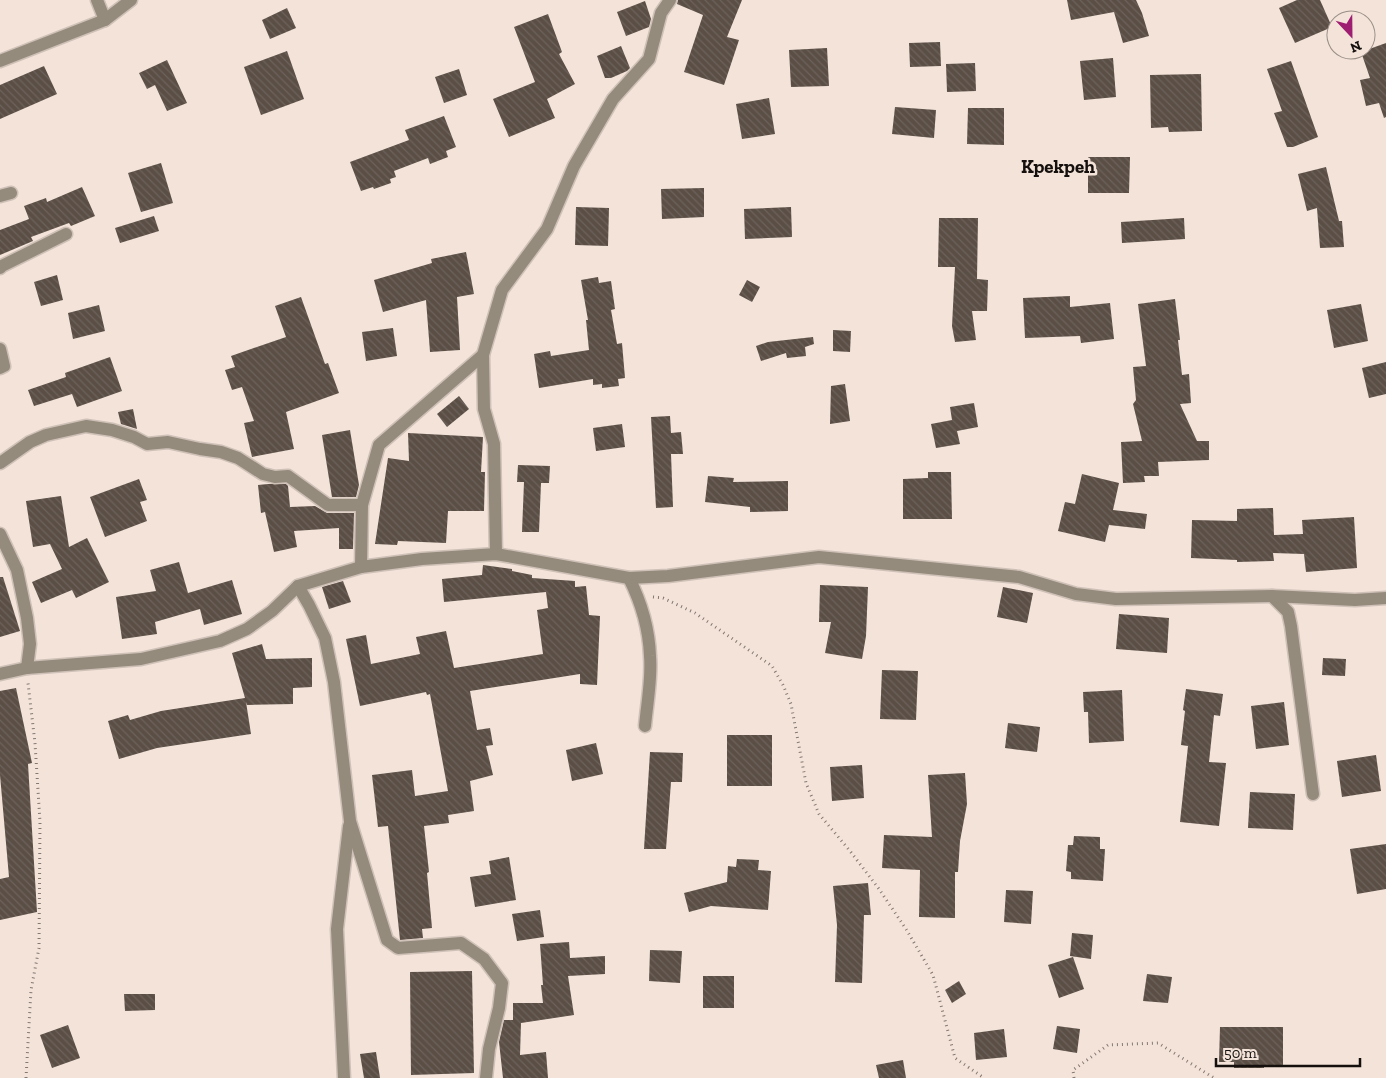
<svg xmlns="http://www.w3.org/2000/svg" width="1386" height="1078" font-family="'Zilla Slab',serif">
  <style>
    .building { fill: url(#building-back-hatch) }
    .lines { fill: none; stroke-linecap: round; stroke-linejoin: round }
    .street-casing { stroke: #cfc1b8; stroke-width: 15 }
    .path { stroke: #837872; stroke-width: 3; stroke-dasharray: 1 4; stroke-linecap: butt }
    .street { stroke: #958b7c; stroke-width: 12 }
    .labels { text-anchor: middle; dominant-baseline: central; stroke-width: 5; stroke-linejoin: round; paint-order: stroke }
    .neighbourhood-label { font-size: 19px; font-weight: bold; fill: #15100d; stroke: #f3e3d9 }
  </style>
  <defs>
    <pattern id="building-back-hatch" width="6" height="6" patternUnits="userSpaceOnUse" patternTransform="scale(1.25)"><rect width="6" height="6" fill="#5a4e45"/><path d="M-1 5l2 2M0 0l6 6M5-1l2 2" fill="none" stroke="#6d635c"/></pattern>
  </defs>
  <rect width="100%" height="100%" fill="#f3e3d9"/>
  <g class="building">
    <polygon points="678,0 742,0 727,37 739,40 724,85 684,72 703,15 677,4"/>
    <polygon points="1067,0 1136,0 1142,13 1149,36 1123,43 1114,12 1071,20"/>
    <polygon points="1297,0 1320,0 1332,27 1295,43 1279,8"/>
    <polygon points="645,1 651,19 649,27 626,36 617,12"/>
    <polygon points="287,8 296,28 270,39 262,20"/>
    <polygon points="548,14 562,52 559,54 575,84 547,99 555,118 509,137 493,99 535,82 514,27"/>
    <polygon points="940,42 941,66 910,67 909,43"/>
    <polygon points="1386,43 1386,117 1384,118 1379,103 1366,106 1360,80 1370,78 1361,52"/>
    <polygon points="621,46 630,68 627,71 611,78 605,78 597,56"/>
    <polygon points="827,48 829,86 791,87 789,50"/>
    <polygon points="287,51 304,99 261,115 244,67"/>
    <polygon points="1113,58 1116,97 1084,100 1080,61"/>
    <polygon points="167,60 187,103 167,111 155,85 147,89 139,73"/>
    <polygon points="1291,61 1318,137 1293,147 1287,147 1274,113 1282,111 1267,69"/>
    <polygon points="975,63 976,91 947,92 946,64"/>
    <polygon points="44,66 57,94 0,119 0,85"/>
    <polygon points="459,69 467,95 444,103 435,77"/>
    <polygon points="1201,74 1202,131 1169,132 1168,127 1151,128 1150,75"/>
    <polygon points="769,98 775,134 742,139 736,104"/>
    <polygon points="895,107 936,110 934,138 892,134"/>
    <polygon points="968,108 1004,108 1004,145 967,144"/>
    <polygon points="444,116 456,147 446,151 448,157 430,164 428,158 394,171 396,177 390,179 391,183 374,189 373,187 361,191 350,162 409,140 405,130"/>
    <polygon points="1088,157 1130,157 1129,193 1088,193"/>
    <polygon points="161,163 173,203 141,212 128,173"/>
    <polygon points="1326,167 1339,221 1342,221 1344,247 1320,248 1317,208 1307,211 1298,174"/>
    <polygon points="82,187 95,216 71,226 69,223 31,237 33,241 0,255 0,230 29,219 24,206 46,198 47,202"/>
    <polygon points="704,188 704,217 662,219 661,189"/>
    <polygon points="576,207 609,208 608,246 575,245"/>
    <polygon points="791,207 792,237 745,239 744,209"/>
    <polygon points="154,216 159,231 120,243 115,228"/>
    <polygon points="939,218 978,218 977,279 988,280 987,311 972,311 976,340 955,342 952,326 955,267 938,267"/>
    <polygon points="1184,218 1185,239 1122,243 1121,222"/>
    <polygon points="466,252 474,294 457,297 460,350 430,352 426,300 383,312 374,280 432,263 431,259"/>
    <polygon points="57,275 63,300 41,306 34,282"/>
    <polygon points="598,277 599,283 611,281 615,309 611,310 617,344 622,343 625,378 618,379 619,386 602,388 602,384 593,385 593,379 539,388 534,354 550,351 551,356 589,350 586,320 588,320 581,280"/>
    <polygon points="747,280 760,287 752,302 739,295"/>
    <polygon points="1070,296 1070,307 1110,303 1114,339 1081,343 1080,336 1025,338 1023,298"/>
    <polygon points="301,297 325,364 328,363 339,393 286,412 294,449 252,457 244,423 254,421 242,387 232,390 225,370 235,367 231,356 286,337 275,306"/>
    <polygon points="1175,299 1180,340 1178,340 1182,375 1189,374 1191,403 1180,404 1197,441 1209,441 1209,460 1158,462 1159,476 1144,476 1145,482 1123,483 1121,442 1142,441 1133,404 1136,400 1133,367 1146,366 1138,304"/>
    <polygon points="1361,304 1368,341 1334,348 1327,310"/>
    <polygon points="99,305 105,331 73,339 68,313"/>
    <polygon points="393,328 397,356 366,361 362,332"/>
    <polygon points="833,330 851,331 850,352 833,351"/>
    <polygon points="813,337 814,344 805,347 806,356 787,358 786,353 761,361 756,346 768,342"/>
    <polygon points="110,357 122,391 77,407 72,394 34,406 28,390 66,377 65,373"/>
    <polygon points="1386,362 1386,394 1369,398 1362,368"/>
    <polygon points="845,384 850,421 830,424 831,386"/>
    <polygon points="459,396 469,409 447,427 437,414"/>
    <polygon points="974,403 978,427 957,431 960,444 936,448 931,424 952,420 950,407"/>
    <polygon points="133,409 137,429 121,424 118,412"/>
    <polygon points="670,416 671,433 681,432 683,454 671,454 673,507 656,508 651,417"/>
    <polygon points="622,424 625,447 596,451 593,428"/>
    <polygon points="350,430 359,485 356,497 332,497 322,435"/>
    <polygon points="408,433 483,437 481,472 485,472 484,511 448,511 446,543 398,541 397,545 375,544 388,458 409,461"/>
    <polygon points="518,465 550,466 549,483 541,483 539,532 522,532 524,482 517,482"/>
    <polygon points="928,472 951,472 952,519 903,519 903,479 928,478"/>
    <polygon points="1082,474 1119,483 1113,510 1147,514 1145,529 1109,525 1105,542 1058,531 1065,502 1075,504"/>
    <polygon points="708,476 734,478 733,482 788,481 788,511 750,512 750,507 705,502"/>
    <polygon points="139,479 147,500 140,502 147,521 105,537 90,497"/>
    <polygon points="268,484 286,484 288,486 290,507 315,506 327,513 354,513 353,549 339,549 339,528 294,531 297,547 274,552 265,512 261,513 258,485"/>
    <polygon points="61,496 69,547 87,538 109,582 76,598 72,590 41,603 32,582 62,569 50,544 33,547 26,501"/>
    <polygon points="1273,508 1274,535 1303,534 1302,520 1354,517 1357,568 1306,572 1304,554 1273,553 1274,561 1237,562 1237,560 1191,558 1192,520 1237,521 1237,509"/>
    <polygon points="179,562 188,593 232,580 242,614 204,625 200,609 155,622 157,634 122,639 116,597 156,591 150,570"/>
    <polygon points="483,565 512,569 512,571 532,575 532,578 575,581 575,587 586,586 589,615 600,616 597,685 580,684 580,674 470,691 477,730 490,728 493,745 486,746 493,775 470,781 474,811 448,815 449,823 424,826 429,872 427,873 432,928 422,929 423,938 400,940 388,826 378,827 372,775 412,770 415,796 448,791 430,694 427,695 426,692 360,706 346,639 366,635 371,664 420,654 416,637 446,631 454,668 543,654 537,610 548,608 546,592 444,602 442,579 482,575"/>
    <polygon points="0,577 3,577 20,631 0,637"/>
    <polygon points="343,581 351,602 329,609 322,587"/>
    <polygon points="820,585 868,587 866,636 862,659 825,653 831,622 819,622"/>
    <polygon points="1003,587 1033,593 1027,623 997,617"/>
    <polygon points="1119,614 1169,618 1167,653 1116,649"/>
    <polygon points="262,644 266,659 312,658 312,687 293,688 293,704 247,705 246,702 251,734 157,748 119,759 108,721 128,715 130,720 161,711 245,698 232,653"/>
    <polygon points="1323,658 1346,659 1345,676 1322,675"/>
    <polygon points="882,670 918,671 916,720 880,719"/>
    <polygon points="16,688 32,763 28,764 37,912 0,920 0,879 9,877 0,775 0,691"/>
    <polygon points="1186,689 1223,694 1220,716 1214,715 1209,762 1226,763 1219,826 1180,822 1188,746 1181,745 1185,711 1183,710"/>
    <polygon points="1122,690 1124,741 1089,743 1088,712 1084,712 1083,692"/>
    <polygon points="1284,702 1289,745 1256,749 1251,706"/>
    <polygon points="1008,723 1040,727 1037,752 1005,748"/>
    <rect x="727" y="735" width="45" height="51"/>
    <polygon points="596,743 603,774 572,781 566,750"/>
    <polygon points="650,752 683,753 682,782 671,782 666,849 644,849"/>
    <polygon points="1376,755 1381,791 1342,797 1337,761"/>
    <polygon points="862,765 864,798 832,801 830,767"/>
    <polygon points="965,773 967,804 960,841 958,872 955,872 955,918 919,917 920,870 882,868 884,835 932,837 928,775"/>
    <polygon points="1250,792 1295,794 1293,830 1248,828"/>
    <polygon points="1074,836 1100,837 1100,849 1105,849 1103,881 1071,879 1071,872 1066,871 1068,845 1073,845"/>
    <polygon points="1386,844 1386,889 1357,894 1350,849"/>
    <polygon points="509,857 516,900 475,907 470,877 491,874 489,861"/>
    <polygon points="737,859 759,860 758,870 771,871 768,910 711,906 689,912 684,893 727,882 728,866 736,867"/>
    <polygon points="868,883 871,915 864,915 862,983 835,982 837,925 833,886"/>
    <polygon points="1006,890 1033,891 1031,924 1004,922"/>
    <polygon points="540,910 544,937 517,941 512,914"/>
    <polygon points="1072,933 1093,935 1091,959 1070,956"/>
    <polygon points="569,942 570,958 605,956 605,974 568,976 574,1015 521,1023 520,1055 546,1052 548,1078 503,1078 499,1042 504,1020 513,1020 513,1003 543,1003 541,985 543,985 540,944"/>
    <polygon points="650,950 682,951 680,983 649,981"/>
    <polygon points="1073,957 1084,989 1059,998 1048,965"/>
    <polygon points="472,971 474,1073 411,1075 410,972"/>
    <polygon points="1147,974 1172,977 1168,1003 1143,1001"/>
    <rect x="703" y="976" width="31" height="32"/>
    <polygon points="959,981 966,994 952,1003 945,990"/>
    <polygon points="124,994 155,994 155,1010 125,1011"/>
    <polygon points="68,1025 80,1058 52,1068 40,1035"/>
    <polygon points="1057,1026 1080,1029 1077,1053 1053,1049"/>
    <polygon points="1220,1027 1283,1027 1283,1065 1264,1065 1264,1068 1234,1068 1234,1062 1219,1062"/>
    <polygon points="1004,1029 1007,1057 976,1060 974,1033"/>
    <polygon points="376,1052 380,1078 364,1078 360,1054"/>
    <polygon points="903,1060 906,1078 879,1078 876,1065"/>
  </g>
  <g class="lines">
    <g class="street-casing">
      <g id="street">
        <polyline points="97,0 105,20"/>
        <polyline points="0,61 105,20 131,0"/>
        <polyline points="0,196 11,193"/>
        <polyline points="0,268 2,266 66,234"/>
        <polyline points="0,349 4,366 0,368"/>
        <polyline points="0,463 30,442 46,435 86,426 112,430 134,437 147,444 168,442 200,449 221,452 238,458 263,474 275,477 288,476 328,505 362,505"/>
        <polyline points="0,534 17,570 27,618 30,644 27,668"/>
        <polyline points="496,554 494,444 484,409 483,355 502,290 547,229 574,166 613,99 649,59 661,13 670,0"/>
        <polyline points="361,567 362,505 379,445 483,355"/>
        <path d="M 629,578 C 641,602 649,629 650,656 C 652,679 647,703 645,726"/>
        <polyline points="298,586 309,605 325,638 334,682 350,821 387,940 398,948 461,943 484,959 502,983 499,1008 489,1049 486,1078"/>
        <polyline points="1272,596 1288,612 1291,626 1313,794"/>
        <polyline points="0,674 27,668 141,659 220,641 247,629 272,611 298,586 361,567 422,559 496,554 629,578 668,576 819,557 1019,577 1076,594 1116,599 1272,596 1355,600 1386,598"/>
        <polyline points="344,1078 337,929 349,826"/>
      </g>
    </g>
    <g class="path">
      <polyline points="653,597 663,598 695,613 772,666 783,685 791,704 806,783 819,814 850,851 879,889 906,929 933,975 955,1058 984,1078"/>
      <polyline points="26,1078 31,990 39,948 40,822 35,743 28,683"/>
      <polyline points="1074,1078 1073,1070 1108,1045 1158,1043 1214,1078"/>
    </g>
    <use href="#street" class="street"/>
  </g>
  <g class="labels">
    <g class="neighbourhood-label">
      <text x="1058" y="166">Kpekpeh</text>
    </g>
  </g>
  <g transform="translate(1351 35) rotate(158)"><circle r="24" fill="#f3e3d9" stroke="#9a8f87"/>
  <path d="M0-4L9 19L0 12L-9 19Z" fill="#9e1e72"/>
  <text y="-8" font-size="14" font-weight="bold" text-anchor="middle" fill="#15100d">N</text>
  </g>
  <path d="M1216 1058v8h144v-8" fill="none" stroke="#15100d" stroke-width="2.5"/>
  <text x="1224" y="1058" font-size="15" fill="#15100d" stroke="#f3e3d9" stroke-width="4" paint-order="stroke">50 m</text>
</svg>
